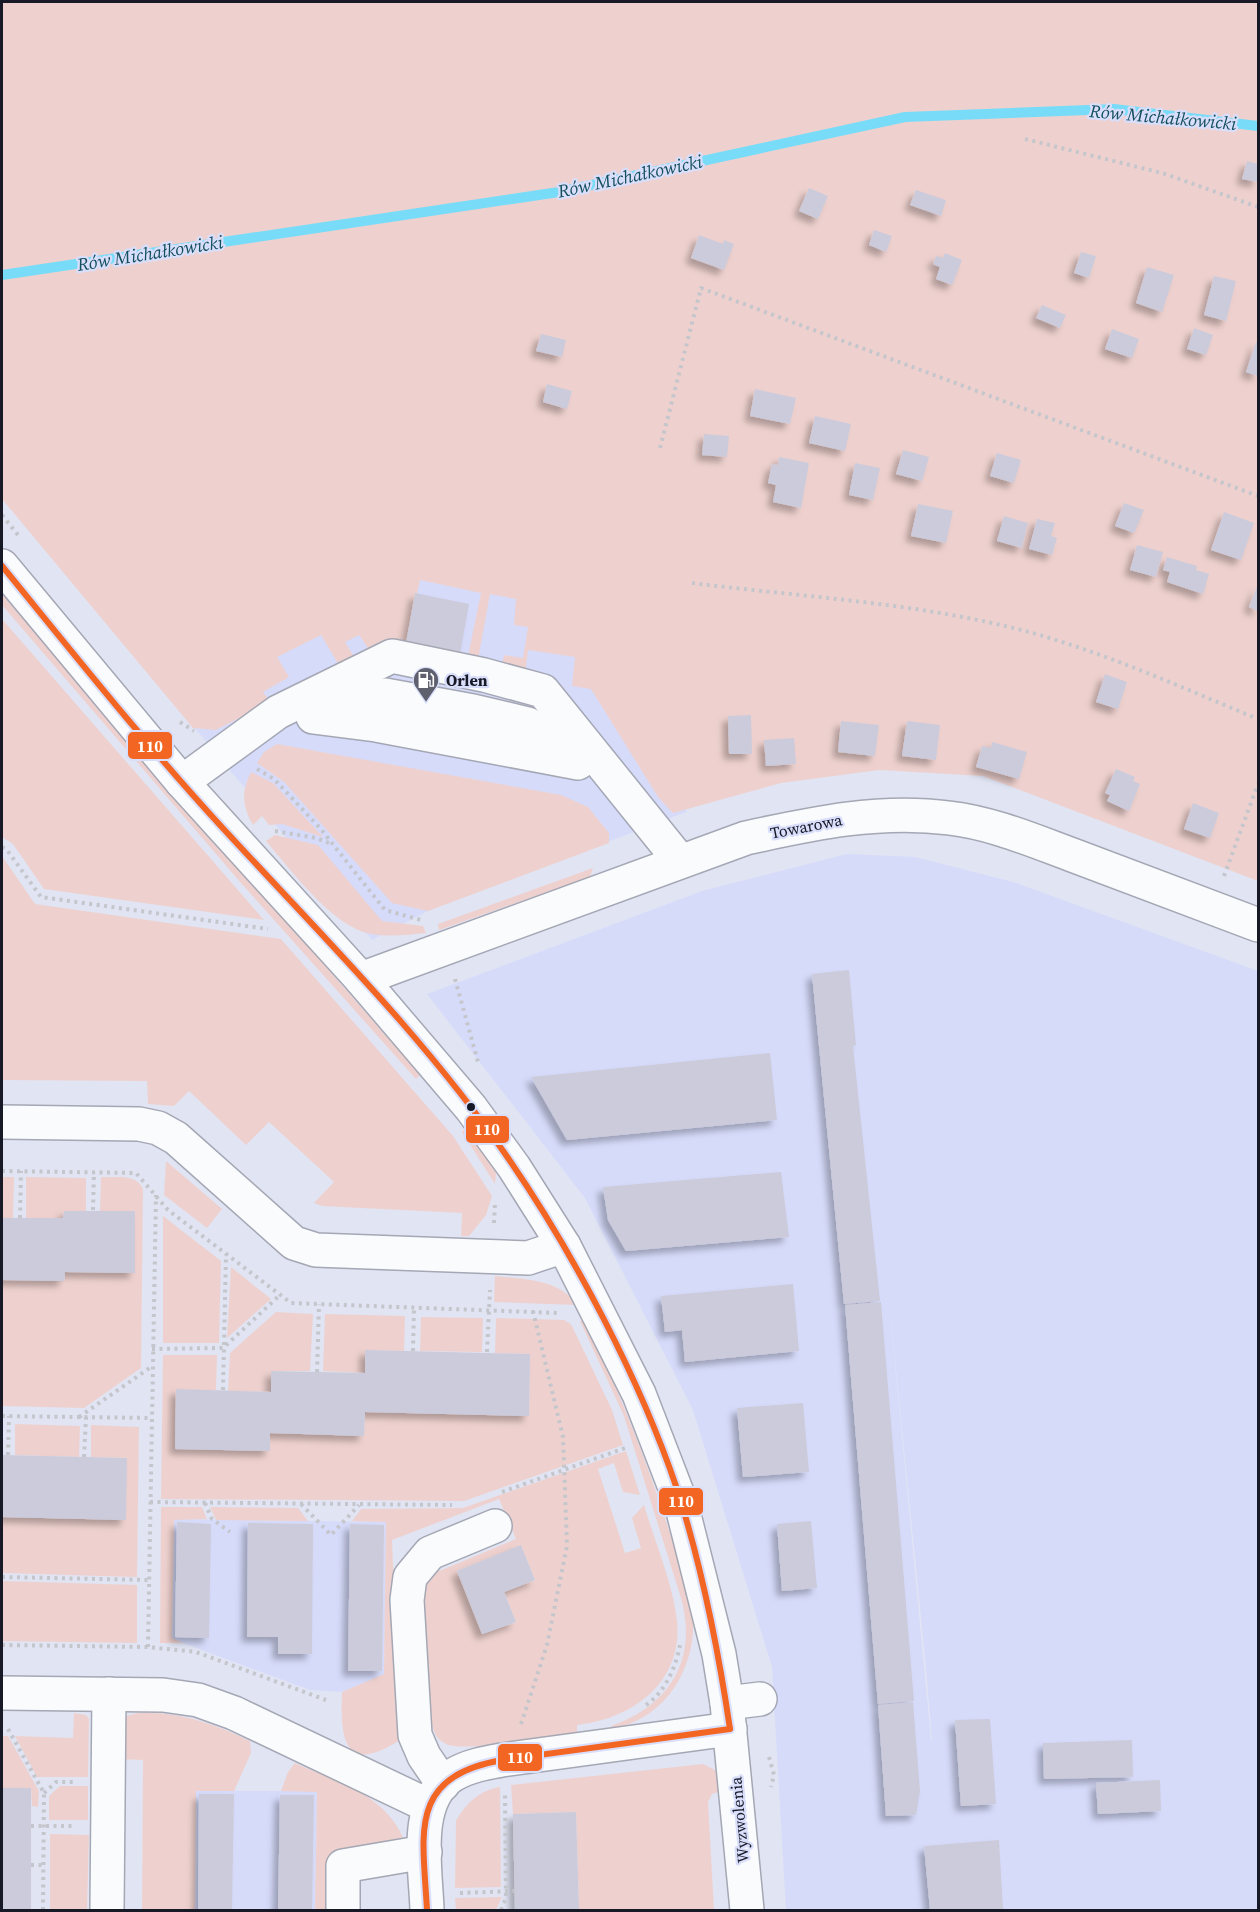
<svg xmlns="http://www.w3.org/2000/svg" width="1260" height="1912" font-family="'Source Serif 4',serif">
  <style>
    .built { fill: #d6dbfa; fill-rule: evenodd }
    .green { fill: #eed1ce; fill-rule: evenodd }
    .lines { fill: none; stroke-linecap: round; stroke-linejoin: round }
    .stream { stroke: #78dcf9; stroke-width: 10 }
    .building { fill: #cccbdb; filter: url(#shadow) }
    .minor-casing { stroke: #a4a7b4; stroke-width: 36 }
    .path { stroke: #c5c6cc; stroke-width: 4; stroke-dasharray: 3 4.5; stroke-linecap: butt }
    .minor { stroke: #fafbfd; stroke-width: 33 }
    .bus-1-casing { stroke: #d9defb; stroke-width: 10 }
    .bus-1 { stroke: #f26522; stroke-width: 6 }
    .bus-dot { fill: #181926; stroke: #d9defb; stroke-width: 2 }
    .labels { text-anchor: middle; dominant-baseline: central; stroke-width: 4.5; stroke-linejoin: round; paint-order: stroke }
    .poi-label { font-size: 16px; font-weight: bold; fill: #181926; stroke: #d9defb; text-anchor: start }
    .street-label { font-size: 16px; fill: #181926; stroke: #d9defb }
    .water-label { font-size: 18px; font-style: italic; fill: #124e5c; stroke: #d9defb }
    .line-badge { stroke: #d9defb; stroke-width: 2 }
    .badge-label { font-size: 16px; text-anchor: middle; font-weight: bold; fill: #fff }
  </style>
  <defs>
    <filter id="shadow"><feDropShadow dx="-5.5" dy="5.5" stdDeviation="3" flood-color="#0004"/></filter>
  </defs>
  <rect width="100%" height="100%" fill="#e1e4f3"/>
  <g class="built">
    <polygon points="400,520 570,613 681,718 686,812 428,911 372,940 116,634"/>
    <path d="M 847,854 L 915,857 L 1013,882 L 1258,971 L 1258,1910 L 786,1910 L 772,1667 L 693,1410 L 585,1198 L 427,994 L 702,891 ZM 887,1280 L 926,1667 L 932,1741 L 931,1740 Z"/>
    <polygon points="174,1519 386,1522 384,1675 342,1692 310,1690 172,1639"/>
    <polygon points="196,1791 317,1791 315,1910 195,1910"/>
  </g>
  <g class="green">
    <polygon points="2,2 1258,2 1258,881 983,776 879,770 781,783 673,813 658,797 591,689 572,686 575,657 528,650 525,675 501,673 504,655 523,658 528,627 514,625 516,599 490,594 477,665 466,666 481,593 420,580 404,655 384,648 368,648 359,635 345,642 354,657 339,665 321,635 277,657 289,677 263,692 270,702 216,730 193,728 2,499"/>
    <polygon points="2,594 420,1075 416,1079 241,883 2,605"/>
    <polygon points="2,619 264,920 44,889 13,844 2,837"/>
    <polygon points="277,744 561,795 588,807 609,833 609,843 428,911 392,903 284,782 257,763 264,752"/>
    <path d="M 251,772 L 273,783 L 323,837 L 282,824 L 269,825 L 262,816 L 253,825 C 242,806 241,791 251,772 Z"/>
    <path d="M 275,835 L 318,845 L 382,921 L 423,926 L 426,933 C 404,935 377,939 356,929 C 324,914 289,868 266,841 Z"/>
    <polygon points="2,856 35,904 281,939 453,1136 492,1196 486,1215 469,1236 461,1236 462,1213 322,1206 314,1203 334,1182 269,1122 246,1145 189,1091 174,1106 148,1104 147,1081 2,1080"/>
    <polygon points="593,868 590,877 439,930 438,924"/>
    <polygon points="466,1128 496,1173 495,1184 462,1132"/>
    <polygon points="166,1161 222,1209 207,1228 164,1195"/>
    <polygon points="2,1177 14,1177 13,1218 2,1218"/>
    <polygon points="26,1177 86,1178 86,1211 65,1211 63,1218 26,1218"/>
    <path d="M 101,1177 C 116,1178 136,1173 143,1189 L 141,1368 L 84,1408 L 2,1406 L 2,1280 L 64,1281 L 65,1272 L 134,1273 L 135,1211 L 100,1211 Z"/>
    <polygon points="163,1216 221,1261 219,1343 163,1343"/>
    <polygon points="231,1267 271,1299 227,1338"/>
    <path d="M 495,1276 C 521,1279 562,1279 576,1305 L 494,1302 Z"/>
    <polygon points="276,1312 313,1314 310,1371 272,1371 271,1392 228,1391 230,1353"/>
    <polygon points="325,1314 405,1316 404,1351 365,1350 365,1373 323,1371"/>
    <polygon points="421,1317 483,1318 482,1352 420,1351"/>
    <polygon points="496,1318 564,1320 571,1324 612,1410 623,1445 464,1501 161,1499 163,1355 217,1355 216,1390 176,1390 175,1449 270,1451 270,1433 364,1436 365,1412 529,1416 530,1354 495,1353"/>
    <path d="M 585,1320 C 620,1392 648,1464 672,1540 C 681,1568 695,1603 693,1633 C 689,1680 659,1720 612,1729 L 611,1726 C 670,1705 698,1660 681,1598 L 624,1416 L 580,1321 Z"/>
    <polygon points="15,1424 80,1426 79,1457 15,1455"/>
    <polygon points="91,1425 139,1427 137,1577 2,1573 2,1517 125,1520 127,1458 91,1457"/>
    <path d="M 626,1451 L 640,1495 L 623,1492 L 614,1463 L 598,1469 L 625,1553 L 641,1548 L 632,1518 L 644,1505 C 654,1539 674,1587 677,1621 C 683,1683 632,1719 577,1725 L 577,1732 C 550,1736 466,1753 446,1744 C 440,1741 436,1737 434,1731 C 426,1708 416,1589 432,1574 L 516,1539 L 499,1499 L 392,1540 L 400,1740 C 344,1776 340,1739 342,1692 L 384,1674 L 386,1522 L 352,1521 L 361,1509 L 463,1508 ZM 521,1546 L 535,1580 L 504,1592 L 516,1622 L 483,1634 L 457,1571 Z"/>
    <polygon points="161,1507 202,1507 207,1519 174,1520 172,1638 183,1643 160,1643"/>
    <polygon points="210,1507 298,1508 308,1521 216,1520"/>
    <polygon points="2,1581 137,1585 137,1643 2,1641"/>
    <polygon points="74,1713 86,1715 89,1719 88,1777 37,1777 15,1736 73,1738"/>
    <path d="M 138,1713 C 178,1711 215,1724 250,1741 L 251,1753 L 234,1791 L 196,1791 L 195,1910 L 142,1910 L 143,1760 L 117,1759 L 122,1717 Z"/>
    <polygon points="2,1736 8,1736 39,1791 38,1807 32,1806 31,1788 2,1788"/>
    <path d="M 295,1763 C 339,1783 386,1794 405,1842 L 332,1858 L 332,1910 L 315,1910 L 317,1792 L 281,1791 L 288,1772 Z"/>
    <polygon points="703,1764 717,1771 721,1791 712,1794 708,1802 714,1910 579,1910 576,1812 513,1814 511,1785"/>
    <polygon points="60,1786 88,1786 88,1820 49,1820 49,1796"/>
    <path d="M 500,1787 L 501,1887 L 455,1888 L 456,1821 C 465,1804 480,1790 500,1787 Z"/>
    <polygon points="50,1834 89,1835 87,1910 50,1910"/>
    <polygon points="502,1897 496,1910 456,1910 455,1898"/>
  </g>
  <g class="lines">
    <polyline class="stream" points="2,275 559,192 905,117 1114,109 1258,126"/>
  </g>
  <g class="building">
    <polygon points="1247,161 1258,164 1258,182 1242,179"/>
    <polygon points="809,188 828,196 818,219 799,211"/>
    <polygon points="916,190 946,200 941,216 910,205"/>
    <polygon points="874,230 892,236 886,252 869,245"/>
    <polygon points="699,235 723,244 724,240 734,244 724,270 691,258"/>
    <polygon points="1081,252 1096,256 1089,278 1074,273"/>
    <polygon points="945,253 962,260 952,285 936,279 940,267 933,264 936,256 943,258"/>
    <polygon points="1147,267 1174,275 1162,312 1136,303"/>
    <polygon points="1214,276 1236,281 1226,321 1204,315"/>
    <polygon points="1042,305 1066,315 1060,328 1036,318"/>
    <polygon points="1194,328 1213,335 1206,355 1187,349"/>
    <polygon points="1112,329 1139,339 1132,358 1105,349"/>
    <polygon points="541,334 566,340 562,357 536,351"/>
    <polygon points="1256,342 1258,342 1258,376 1246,372"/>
    <polygon points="547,384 572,391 567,409 543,402"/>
    <polygon points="755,389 796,398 790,424 750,416"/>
    <polygon points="815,416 851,424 845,451 809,443"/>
    <polygon points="704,434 729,436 727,457 702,455"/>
    <polygon points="903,450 929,457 922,481 896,474"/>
    <polygon points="997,453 1021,460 1014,483 990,476"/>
    <polygon points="779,457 809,463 801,508 773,502 776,485 768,483 772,464 778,465"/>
    <polygon points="855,463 880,468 873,500 849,495"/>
    <polygon points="1124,503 1144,510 1134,533 1115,526"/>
    <polygon points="918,504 953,511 946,543 911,536"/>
    <polygon points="1224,512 1254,523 1241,560 1211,550"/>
    <polygon points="1004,516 1028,523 1022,548 997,541"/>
    <polygon points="1037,519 1055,523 1051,536 1057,538 1052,555 1029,549"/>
    <polygon points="1137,545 1163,552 1156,577 1130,570"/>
    <polygon points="1167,557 1197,566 1196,570 1209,574 1203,594 1167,582 1170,572 1163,570"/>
    <polygon points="1258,584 1258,611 1249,607"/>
    <polygon points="415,593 469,604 459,659 406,643"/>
    <polygon points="1105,674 1127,682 1118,709 1096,702"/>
    <polygon points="751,715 752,754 729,754 728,716"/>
    <polygon points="841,721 879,725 875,756 838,752"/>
    <polygon points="907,721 940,725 936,760 902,756"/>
    <polygon points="794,738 796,764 766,766 764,740"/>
    <polygon points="992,742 1027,752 1019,779 976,767 982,746 991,748"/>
    <polygon points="1116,769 1135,777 1133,781 1140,784 1129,811 1107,801 1110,795 1105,793"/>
    <polygon points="1193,803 1219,813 1210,838 1184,829"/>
    <polygon points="849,970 856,1045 853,1046 880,1301 844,1304 812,974"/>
    <polygon points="770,1053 777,1120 567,1140 531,1077"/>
    <polygon points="781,1172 789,1237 626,1251 608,1220 603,1187"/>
    <polygon points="64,1211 135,1211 135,1273 65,1272 64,1281 2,1280 2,1218 63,1218"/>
    <polygon points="793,1284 799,1351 685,1362 682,1330 665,1332 661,1296"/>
    <polygon points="881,1302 914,1701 878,1704 845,1305"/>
    <polygon points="365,1350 530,1354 529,1416 365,1412 364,1436 270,1433 270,1451 175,1449 176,1389 271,1392 271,1371 365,1373"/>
    <polygon points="803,1403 809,1472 743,1477 737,1408"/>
    <polygon points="2,1455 127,1458 126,1520 2,1517"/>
    <polygon points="811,1521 817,1588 782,1591 777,1524"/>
    <polygon points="177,1522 211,1524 209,1638 175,1637"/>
    <polygon points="248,1523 313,1524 312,1654 278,1654 278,1637 247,1637"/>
    <polygon points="350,1524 384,1525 382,1671 348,1671"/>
    <polygon points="521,1545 535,1580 504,1592 516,1622 482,1634 457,1571"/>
    <polygon points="913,1702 920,1791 916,1815 886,1816 878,1705"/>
    <polygon points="990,1719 996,1804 961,1806 955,1720"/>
    <polygon points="1132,1740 1133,1777 1044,1779 1043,1743"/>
    <polygon points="1160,1780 1161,1811 1098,1814 1096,1783"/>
    <rect x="2" y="1788" width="29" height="122"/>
    <polygon points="199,1794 234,1794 232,1910 198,1910"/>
    <polygon points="280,1795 314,1795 312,1910 278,1910"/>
    <polygon points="576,1812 579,1910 515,1910 513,1814"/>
    <polygon points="999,1840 1003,1910 930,1910 924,1846"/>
  </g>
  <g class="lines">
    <g class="minor-casing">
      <g id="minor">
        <polyline points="2,566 182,782 361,979 471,1108 514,1167 564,1246 639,1394 681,1503 719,1654 727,1703 747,1910"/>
        <polyline points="310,707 385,695 473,711 528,724 587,758"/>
        <polyline points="313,717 376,725 578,763"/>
        <polyline points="182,782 278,712 392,656 484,675 543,691 680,861"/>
        <path d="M 361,979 L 746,838 C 814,823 880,809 949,818 C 993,823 1034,841 1075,856 C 1136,879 1197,902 1258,925"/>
        <polyline points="2,1122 139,1124 158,1128 176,1138 294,1243 316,1250 528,1258 564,1246"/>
        <polyline points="2,1693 163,1695 198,1700 234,1713 429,1806"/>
        <polyline points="727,1703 760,1699"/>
        <polyline points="443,1784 424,1756 415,1735 407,1600 410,1577 430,1553 495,1526"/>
        <polyline points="107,1910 109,1694"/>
        <polyline points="343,1910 343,1866 425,1852"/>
        <path d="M 427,1910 C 426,1870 412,1800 453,1775 C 468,1766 485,1763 502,1760 L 730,1729"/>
      </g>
    </g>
    <g class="path">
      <polyline points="1025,139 1162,173 1258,207"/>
      <polyline points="660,448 701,288 1258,496"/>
      <polyline points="2,515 18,535"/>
      <path d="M 692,583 C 803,597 921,603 1029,632 C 1108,654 1183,688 1258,719"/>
      <polyline points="180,722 194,731"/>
      <polyline points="257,769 274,779 320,828 385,910 421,920"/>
      <polyline points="275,831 316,838 329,843"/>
      <polyline points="2,847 7,850 41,897 268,929"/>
      <polyline points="1224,876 1258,784"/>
      <polyline points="455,979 478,1062"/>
      <polyline points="2,1171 136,1173 168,1210 291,1303 558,1313"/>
      <polyline points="93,1210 94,1172"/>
      <polyline points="20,1218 21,1171"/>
      <polyline points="494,1223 495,1203"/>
      <polyline points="152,1349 223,1348 280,1295"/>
      <polyline points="413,1351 414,1307"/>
      <polyline points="487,1352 490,1290"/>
      <polyline points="317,1372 319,1304"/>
      <polyline points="223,1390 226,1254"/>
      <polyline points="2,1416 151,1418"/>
      <polyline points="79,1417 151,1367"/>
      <polyline points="8,1455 9,1416"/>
      <polyline points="84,1457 86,1417"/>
      <polyline points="502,1492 625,1448"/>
      <polyline points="150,1502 452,1505"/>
      <polyline points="205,1503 212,1519 230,1532"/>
      <polyline points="301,1504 331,1535 359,1505"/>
      <polyline points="2,1577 148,1580"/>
      <polyline points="2,1645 148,1647 196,1652 326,1700"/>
      <polyline points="148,1647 156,1195"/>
      <path d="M 646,1705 C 665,1692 676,1667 680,1645"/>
      <polyline points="521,1724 547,1645 567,1546 563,1437 533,1311"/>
      <polyline points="8,1729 44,1793 43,1910"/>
      <polyline points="769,1757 774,1775 771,1787"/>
      <polyline points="44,1793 56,1782 75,1782"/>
      <polyline points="31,1826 76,1826"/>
      <polyline points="31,1865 43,1865"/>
      <polyline points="460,1893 515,1891"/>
      <polyline points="501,1910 506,1898 505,1792"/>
    </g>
    <use href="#minor" class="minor"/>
    <g class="bus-1-casing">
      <g id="bus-1">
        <path d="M 2,566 C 73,653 143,741 219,824 C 318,932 425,1037 508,1158 C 574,1254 640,1379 677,1489 C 702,1567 718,1648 730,1729"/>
        <path d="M 427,1910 C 423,1833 407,1777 502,1760 L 730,1729"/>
      </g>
    </g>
    <use href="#bus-1" class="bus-1"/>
  </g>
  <defs>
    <g id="fuel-pin" transform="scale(1.35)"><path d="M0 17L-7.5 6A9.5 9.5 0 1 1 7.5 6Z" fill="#5e606e" stroke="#d9defb"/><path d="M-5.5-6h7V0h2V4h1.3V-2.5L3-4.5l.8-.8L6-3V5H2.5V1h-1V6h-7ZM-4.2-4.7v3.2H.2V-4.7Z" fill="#fff"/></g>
  </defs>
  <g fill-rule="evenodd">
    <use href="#fuel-pin" x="426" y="680"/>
  </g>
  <circle class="bus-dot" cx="471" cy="1107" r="5"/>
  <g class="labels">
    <g class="poi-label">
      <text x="446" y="680">Orlen</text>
    </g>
    <g class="street-label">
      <text transform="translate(806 826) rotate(-11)">Towarowa</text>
      <text transform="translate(739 1820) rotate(-95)">Wyzwolenia</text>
    </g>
    <g class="water-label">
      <text transform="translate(1163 117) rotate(5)">Rów Michałkowicki</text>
      <text transform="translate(630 176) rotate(-12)">Rów Michałkowicki</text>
      <text transform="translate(150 253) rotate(-9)">Rów Michałkowicki</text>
    </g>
  </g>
  <g class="line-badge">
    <rect x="127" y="731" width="46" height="29" rx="6" fill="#f26522"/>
    <rect x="465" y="1115" width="45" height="29" rx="6" fill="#f26522"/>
    <rect x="658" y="1487" width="46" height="29" rx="6" fill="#f26522"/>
    <rect x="497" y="1743" width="46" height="29" rx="6" fill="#f26522"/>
  </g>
  <g class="badge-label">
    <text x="150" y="752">110</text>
    <text x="487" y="1135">110</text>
    <text x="681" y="1507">110</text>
    <text x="520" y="1763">110</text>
  </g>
  <rect width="1260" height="1912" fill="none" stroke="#181926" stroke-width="6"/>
</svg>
